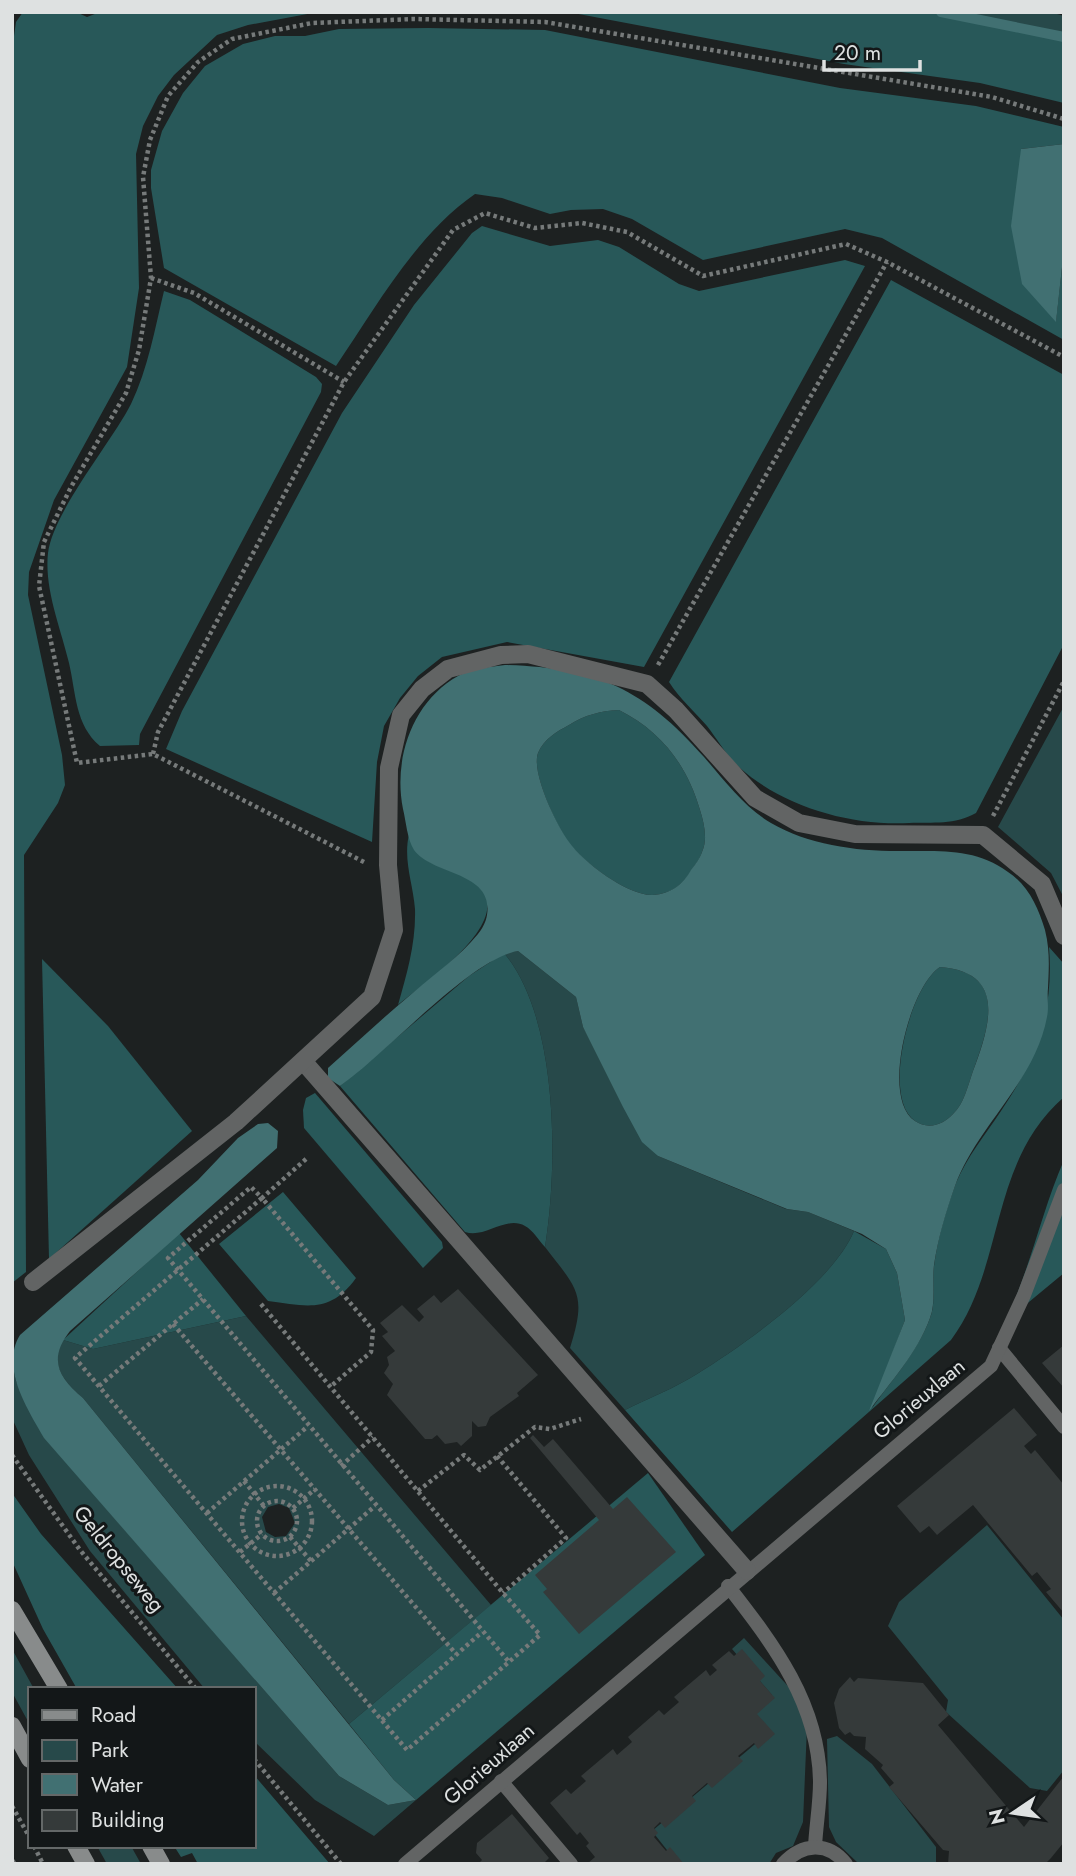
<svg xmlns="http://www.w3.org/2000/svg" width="1076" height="1876" font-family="Jost,sans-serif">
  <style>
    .green { fill: #27494a; fill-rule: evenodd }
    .forest { fill: #285859 }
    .water { fill: #417072; fill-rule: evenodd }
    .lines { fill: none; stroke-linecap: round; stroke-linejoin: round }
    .stream { stroke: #417072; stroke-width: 10 }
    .building { fill: #353a3a }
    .path { stroke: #767a7a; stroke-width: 4.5; stroke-dasharray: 3.5 3.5; stroke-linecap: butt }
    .lane { stroke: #626464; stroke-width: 14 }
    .street { stroke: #626464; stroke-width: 18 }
    .secondary { stroke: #888b8b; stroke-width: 18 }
    .labels { text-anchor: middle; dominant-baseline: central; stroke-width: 6; stroke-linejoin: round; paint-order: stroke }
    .street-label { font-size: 21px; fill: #dee1e1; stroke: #131718 }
  </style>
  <rect width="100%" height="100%" fill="#1d2121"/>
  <g class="green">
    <polygon points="941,12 1050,12 1064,16 1064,37"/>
    <polygon points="1064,706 1064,898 1051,873 998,827"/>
    <path d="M 518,951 L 576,997 L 583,1027 L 658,1156 L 786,1209 L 808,1212 L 854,1231 C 833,1282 744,1345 697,1374 C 675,1388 649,1398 625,1410 L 570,1348 C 587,1294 578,1290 545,1247 C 558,1167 559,1018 504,953 Z"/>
    <path d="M 246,1316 L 491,1605 L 349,1724 L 83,1398 C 66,1384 47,1362 63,1340 L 93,1349 ZM 279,1504 L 289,1508 L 295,1523 L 286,1536 L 275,1537 L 266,1532 L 262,1517 L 268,1507 Z"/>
    <polygon points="12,1363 16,1381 44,1437 339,1776 388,1805 416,1800 374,1836 315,1800 254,1741 254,1689 205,1689 90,1551 29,1455 12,1418"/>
    <polygon points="987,1525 1064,1620 1064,1770 1047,1791 1030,1788 946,1712 948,1700 888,1626 899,1602"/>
    <polygon points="744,1638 797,1696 807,1727 803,1822 793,1846 776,1853 769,1864 678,1864 652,1831 767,1734 750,1715 772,1695 732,1649"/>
    <polygon points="12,1649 34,1689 30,1689 30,1725 12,1692"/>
    <polygon points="837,1736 872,1764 936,1847 936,1864 859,1864 836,1842 829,1827 827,1739"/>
    <polygon points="97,1846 131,1846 141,1864 107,1864"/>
  </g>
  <g class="forest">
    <polygon points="23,12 76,12 87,17 100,12 318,12 248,25 217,35 174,75 158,96 143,126 136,154 139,288 127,367 54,500 29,572 28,595 62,755 65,785 58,803 24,855 26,1272 12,1283 12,50 16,22"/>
    <polygon points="568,12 941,12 958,15 1064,37 1064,103 980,83 844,64"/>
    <path d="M 428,28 L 545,30 L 840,88 L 976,106 L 1064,127 L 1064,144 L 1021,149 L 1056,321 L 1064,249 L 1064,340 L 882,238 L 845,229 L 703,260 L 632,219 L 603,209 L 571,210 L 550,214 L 502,198 L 475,194 C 416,235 376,307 336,366 L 164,268 L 151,188 L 151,170 L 162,131 L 183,93 L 205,66 L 243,44 L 275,36 L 305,36 L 339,29 Z"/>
    <polygon points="482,226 550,246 598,240 619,247 679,284 699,291 845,260 865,266 644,667 507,642 442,657 418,676 400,698 384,726 377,762 372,842 166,749 182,711 342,413 414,305 472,233"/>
    <path d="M 891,280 L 1064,375 L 1064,644 L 976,813 C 955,825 933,822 909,823 C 851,826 784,807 740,768 C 727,757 718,740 707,726 C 694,711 680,699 669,682 Z"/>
    <path d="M 164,291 L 190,300 L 316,377 L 322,384 L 321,392 L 140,734 L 139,745 L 100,746 C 75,725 76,693 69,663 C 61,629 44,589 48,553 C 53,512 111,443 131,404 C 148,369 155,328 164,291 Z"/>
    <path d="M 619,710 C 661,731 687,765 700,810 C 704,823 708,839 702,852 C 700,859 695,865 691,871 C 683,885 670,894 653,895 C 628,896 583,862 568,842 C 557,826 531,773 538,753 C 544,739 556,732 569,725 C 585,715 600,711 619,710 Z"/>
    <path d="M 409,834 C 420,867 440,864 466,877 C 533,911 424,983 398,1005 C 407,973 416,943 415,909 C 413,883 403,861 409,834 Z"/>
    <path d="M 1049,947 L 1064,964 L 1064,1097 C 988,1163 1006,1266 951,1340 L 732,1532 L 625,1410 C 649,1398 675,1388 697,1374 C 744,1345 833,1282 854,1231 L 886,1249 L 897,1273 L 905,1320 L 872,1408 C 892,1380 918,1351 930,1318 C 936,1303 932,1282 934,1266 C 938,1237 946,1210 956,1183 C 967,1157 985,1135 1001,1111 C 1037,1058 1054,1011 1049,947 Z"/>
    <path d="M 504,953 C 559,1018 558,1167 545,1247 C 539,1241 533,1230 525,1226 C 506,1215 485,1239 465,1232 L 340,1086 L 469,976 Z"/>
    <polygon points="42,959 108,1026 192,1131 49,1259"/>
    <path d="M 940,967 C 1007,972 990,1025 973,1071 C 968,1085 964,1104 953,1114 C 943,1125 928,1130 915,1121 C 881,1098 910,986 940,967 Z"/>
    <polygon points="315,1093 442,1242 443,1248 423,1268 304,1128 303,1110 306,1098"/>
    <path d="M 1064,1160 L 1064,1273 L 1005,1322 C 1030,1270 1041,1213 1064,1160 Z"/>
    <path d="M 283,1192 L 356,1278 C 330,1314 307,1306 268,1301 L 219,1244 Z"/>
    <polygon points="179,1233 246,1316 93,1349 63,1340"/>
    <polygon points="648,1473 705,1555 416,1800 394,1780 349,1724"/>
    <polygon points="12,1493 41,1534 178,1689 77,1689 43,1629 12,1561"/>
    <polygon points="254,1775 330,1864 198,1864 192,1853 181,1857 174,1846 254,1846"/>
  </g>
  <g class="water">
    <polygon points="1064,144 1064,249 1056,322 1022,284 1011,226 1021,149"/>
    <path d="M 505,665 C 597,668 643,688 704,757 C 724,780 745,808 771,823 C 810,846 862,852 907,851 C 944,851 977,849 1008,872 C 1028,885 1038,907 1045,930 C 1050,950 1049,967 1048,988 C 1047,997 1049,1008 1047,1017 C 1035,1082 977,1126 955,1186 C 946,1212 938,1238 934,1265 C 932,1282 936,1302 930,1318 C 918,1352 890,1383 869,1411 L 905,1320 L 897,1273 L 886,1249 L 862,1234 L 808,1212 L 787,1209 L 658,1156 L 642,1142 L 623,1107 L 583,1027 L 576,997 L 518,951 C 470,959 386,1054 340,1086 L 328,1078 L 328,1068 C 357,1042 385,1016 415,991 C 436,973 460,956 478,934 C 482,929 486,922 487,915 C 494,871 433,876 414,850 C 407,839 406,821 403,809 C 393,759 412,702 458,676 C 472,668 490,667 505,665 ZM 619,710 C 661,731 687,765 700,810 C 704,823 708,839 702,852 C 700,858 695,865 691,870 C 683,885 670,894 653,895 C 628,896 583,862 569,842 C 557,826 531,773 538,753 C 544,739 556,732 569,725 C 585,715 600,711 619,710 ZM 940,967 C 1007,972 990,1026 973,1071 C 968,1085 964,1104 953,1114 C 943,1125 928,1130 915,1121 C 880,1098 910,986 940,967 Z"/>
    <path d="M 268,1123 L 278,1131 L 277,1148 L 70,1331 C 48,1359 58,1377 83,1398 L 394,1780 L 416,1800 L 388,1805 L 339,1776 L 44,1438 C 27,1408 0,1367 20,1335 L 198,1180 L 238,1138 L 258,1124 Z"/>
  </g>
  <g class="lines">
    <polyline class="stream" points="941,12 1064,37"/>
  </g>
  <g class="building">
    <polygon points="458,1289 538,1375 517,1393 519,1396 490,1417 486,1426 478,1427 472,1421 472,1436 461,1446 457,1442 445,1444 437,1435 432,1439 425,1439 387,1395 393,1384 384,1373 389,1365 387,1357 395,1351 382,1336 388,1332 380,1323 402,1305 419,1322 424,1317 417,1309 434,1295 441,1303"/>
    <polygon points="1064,1345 1064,1388 1042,1363"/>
    <polygon points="1014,1408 1037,1435 1024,1446 1031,1454 1035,1450 1064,1485 1064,1613 1046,1592 1051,1589 1037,1572 1032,1576 973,1505 937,1535 929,1526 920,1533 897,1506"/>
    <polygon points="533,1435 544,1447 553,1439 613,1509 627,1497 676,1552 579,1634 543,1592 547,1589 535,1575 599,1520 530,1438"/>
    <polygon points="742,1649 765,1676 760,1681 775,1698 757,1714 775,1734 758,1749 754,1743 738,1756 743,1761 712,1788 707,1783 692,1796 696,1801 665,1828 660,1822 654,1828 658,1833 654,1837 666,1851 670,1847 684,1864 587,1864 595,1857 586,1846 589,1843 580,1832 577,1835 550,1803 566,1789 571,1794 586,1781 581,1776 613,1749 617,1755 632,1742 628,1737 659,1710 664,1715 679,1702 674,1697 706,1670 710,1676 717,1670 712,1665 729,1651 734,1656"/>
    <polygon points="850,1677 854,1682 858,1678 923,1683 949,1715 938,1725 1024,1827 1064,1776 1064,1842 1051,1858 1045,1864 948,1864 949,1851 943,1850 889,1787 894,1783 881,1768 883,1765 865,1749 866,1737 854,1736 850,1732 845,1735 839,1728 834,1703 839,1689"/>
    <polygon points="512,1814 549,1858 543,1864 478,1864 482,1860 476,1853 477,1843"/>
  </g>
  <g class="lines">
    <g class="path">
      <polyline points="151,278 194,293 344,382"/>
      <polyline points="658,665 887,262"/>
      <polyline points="153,754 158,732 344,382 453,230 485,213 535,228 582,223 627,232 703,276 846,244 887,262 1064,357"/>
      <polyline points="993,816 1064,681"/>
      <polyline points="364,862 153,754 77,763 39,586 44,542 71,487 126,393 139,350 151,278 143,177 150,140 168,96 198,62 232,39 312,23 414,19 545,22 992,97 1064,119"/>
      <polyline points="306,1159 262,1198 251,1187 168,1258 509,1662"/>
      <polyline points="261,1304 503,1593 540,1635 407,1750 75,1358 262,1198 373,1330 371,1352 330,1387"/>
      <polyline points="173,1324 456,1654"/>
      <polyline points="99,1386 203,1299"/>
      <polyline points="12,1455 80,1550 196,1689"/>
      <polyline points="497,1456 566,1538 503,1593"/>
      <polyline points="341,1466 373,1437"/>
      <polyline points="244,1481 264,1506"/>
      <circle cx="277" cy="1521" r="35"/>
      <polyline points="418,1491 464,1455 480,1470 535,1427 550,1429 581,1419"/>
      <circle cx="277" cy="1521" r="20"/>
      <polyline points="293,1508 315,1489"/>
      <polyline points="207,1513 307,1427"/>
      <polyline points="290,1537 311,1561"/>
      <polyline points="240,1552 262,1534"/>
      <polyline points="274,1593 375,1506"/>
      <polyline points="382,1720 482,1632"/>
      <polyline points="254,1759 341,1864"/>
      <polyline points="12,1806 30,1838"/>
      <polyline points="34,1846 43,1864"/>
      <polyline points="12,1860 15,1864"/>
    </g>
    <g class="lane">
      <polyline points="999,1348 1064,1427"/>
      <path d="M 728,1586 C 774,1645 819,1704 820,1782 C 820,1804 816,1826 815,1847"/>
      <polyline points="501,1781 571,1864"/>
      <polyline points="405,1864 991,1366 1024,1295 1064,1190"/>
      <path d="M 783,1864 C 802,1843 828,1841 846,1864"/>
    </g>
    <g class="street">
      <polyline points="303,1061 747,1571"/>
      <polyline points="33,1282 236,1122 372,997 394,930 388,865 389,768 401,715 422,689 448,669 501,655 528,654 647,684 676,710 755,798 799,823 855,834 983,835 1042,884 1064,936"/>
    </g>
    <g class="secondary">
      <polyline points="12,1610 59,1689"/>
      <polyline points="12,1726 30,1759"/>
      <polyline points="76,1846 86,1864"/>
      <polyline points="151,1846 161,1864"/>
    </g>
  </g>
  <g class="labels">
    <g class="street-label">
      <text transform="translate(919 1399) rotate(-40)">Glorieuxlaan</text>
      <text transform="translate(119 1559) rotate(51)">Geldropseweg</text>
      <text transform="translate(489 1764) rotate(-41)">Glorieuxlaan</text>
    </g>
  </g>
  <rect width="1076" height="1876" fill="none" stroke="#dee1e1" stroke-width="28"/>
  <rect x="28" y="1687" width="228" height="161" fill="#131718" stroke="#646868" stroke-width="2"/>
  <rect x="42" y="1710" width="35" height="10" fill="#888b8b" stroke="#646868" stroke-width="2"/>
  <text x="91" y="1722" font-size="21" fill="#dee1e1">Road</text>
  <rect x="42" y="1740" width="35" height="21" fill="#27494a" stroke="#646868" stroke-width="2"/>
  <text x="91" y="1757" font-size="21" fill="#dee1e1">Park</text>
  <rect x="42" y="1774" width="35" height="21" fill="#417072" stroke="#646868" stroke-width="2"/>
  <text x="91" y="1792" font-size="21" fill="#dee1e1">Water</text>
  <rect x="42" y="1810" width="35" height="21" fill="#353a3a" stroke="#646868" stroke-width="2"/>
  <text x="91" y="1827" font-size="21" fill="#dee1e1">Building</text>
  <g transform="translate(1013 1813) rotate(257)" stroke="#131718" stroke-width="5" paint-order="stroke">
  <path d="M0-5L12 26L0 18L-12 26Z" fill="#dee1e1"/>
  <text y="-10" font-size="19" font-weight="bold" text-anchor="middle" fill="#dee1e1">N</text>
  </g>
  <path d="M824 60v10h96v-10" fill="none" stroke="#dee1e1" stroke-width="3.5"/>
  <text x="834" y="60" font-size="21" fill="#dee1e1" stroke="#131718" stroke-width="5" paint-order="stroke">20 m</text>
</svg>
